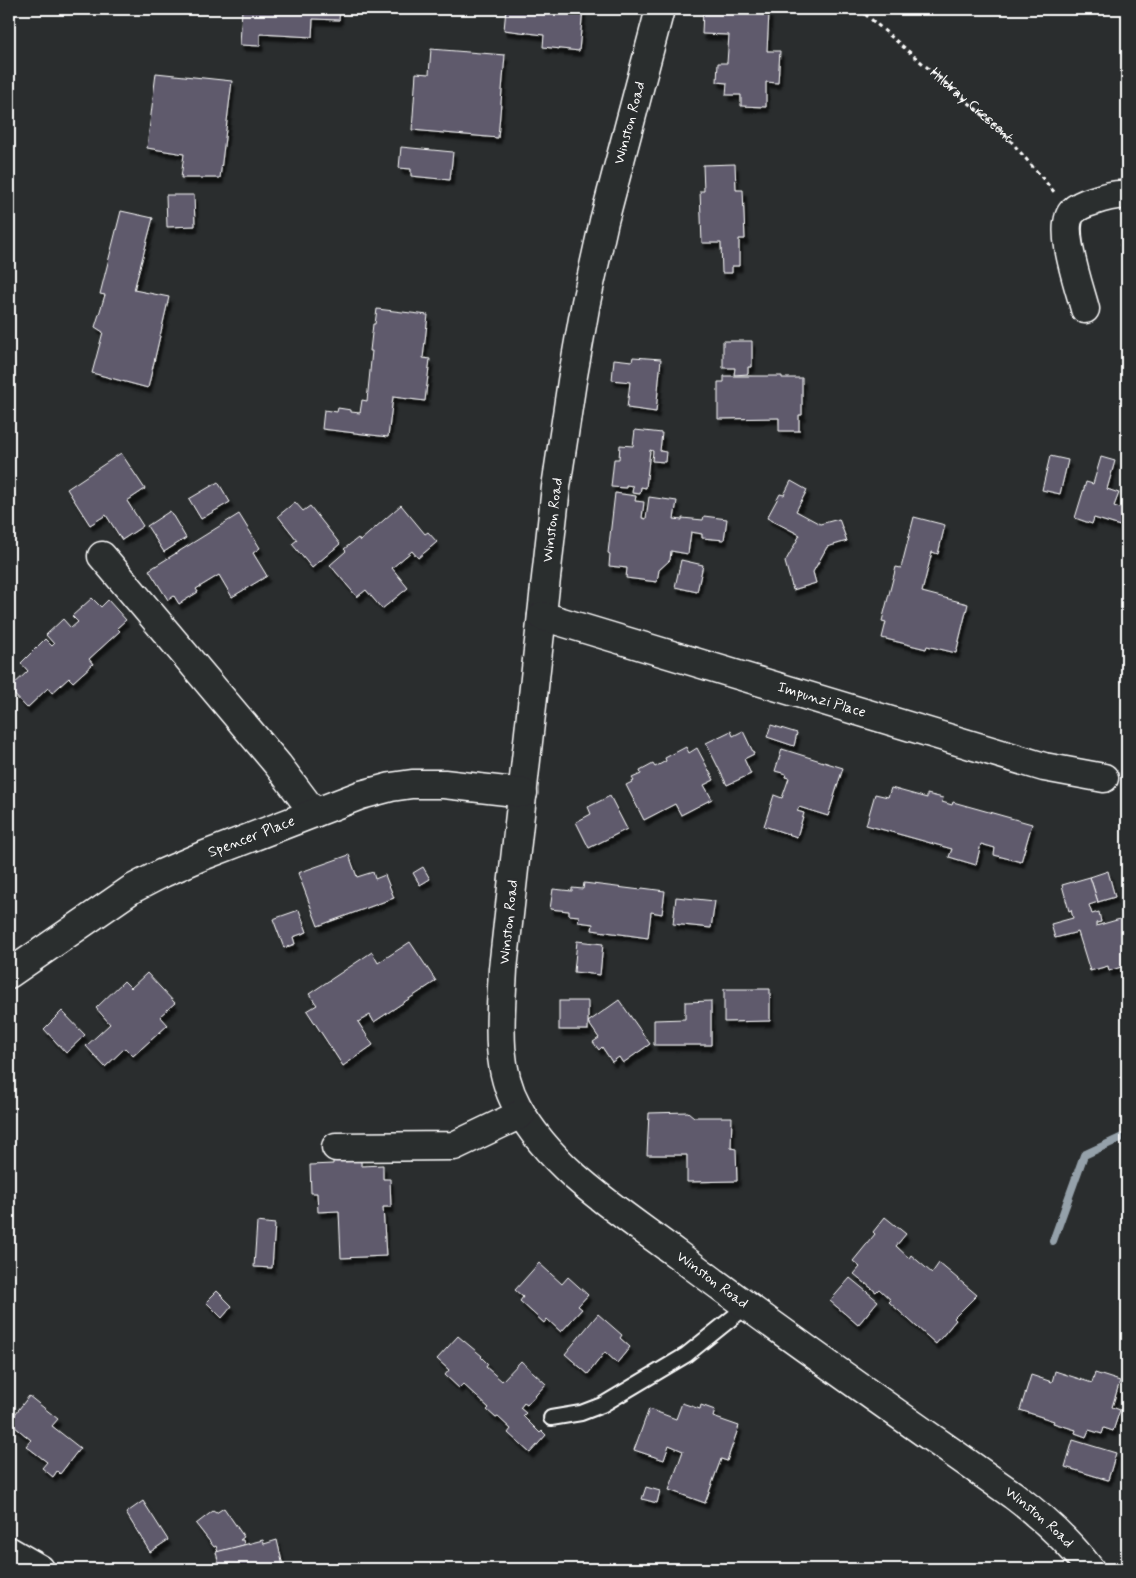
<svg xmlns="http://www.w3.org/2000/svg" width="1136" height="1578" font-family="Mynerve,sans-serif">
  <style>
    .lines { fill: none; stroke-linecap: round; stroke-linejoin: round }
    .stream { stroke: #95a1aa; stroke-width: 8 }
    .building { fill: #5e5a6c; stroke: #fff; filter: url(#shadow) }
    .service-casing { stroke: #fff; stroke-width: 18 }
    .minor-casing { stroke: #fff; stroke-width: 31 }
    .path { stroke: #fff; stroke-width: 3; stroke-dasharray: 4 4; stroke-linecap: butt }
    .service { stroke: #2a2d2e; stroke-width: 14 }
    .minor { stroke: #2a2d2e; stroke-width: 28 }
    .labels { text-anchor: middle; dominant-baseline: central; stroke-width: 4.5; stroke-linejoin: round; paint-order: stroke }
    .street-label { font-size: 15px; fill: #fff; stroke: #2a2d2e }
  </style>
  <defs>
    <filter id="shadow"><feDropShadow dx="3" dy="5.5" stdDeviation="1" flood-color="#0009"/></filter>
  </defs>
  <rect width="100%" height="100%" fill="#2a2d2e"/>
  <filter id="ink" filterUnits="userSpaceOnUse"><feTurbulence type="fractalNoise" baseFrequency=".02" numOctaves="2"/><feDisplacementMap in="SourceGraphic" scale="10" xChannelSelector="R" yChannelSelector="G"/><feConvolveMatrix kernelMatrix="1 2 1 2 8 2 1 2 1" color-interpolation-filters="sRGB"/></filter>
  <g filter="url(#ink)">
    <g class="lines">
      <polyline class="stream" points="1053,1241 1084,1155 1127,1135"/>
    </g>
    <g class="building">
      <polygon points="242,9 340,9 339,20 313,19 312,37 260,34 260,46 240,45"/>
      <polygon points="506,9 583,9 579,51 543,47 544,35 504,30"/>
      <polygon points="703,9 746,9 746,12 769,13 767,51 780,51 778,83 766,82 766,107 741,106 741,95 726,95 727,83 717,82 718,63 727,63 729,35 702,34"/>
      <polygon points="431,49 505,55 498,138 412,130 416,73 429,74"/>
      <polygon points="156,73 232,81 220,178 181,178 184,154 147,148"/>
      <polygon points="401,147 453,152 450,180 411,176 411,169 399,168"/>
      <polygon points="735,164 736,190 743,190 745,239 739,239 739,266 732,266 732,273 722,273 721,243 702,243 700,191 704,191 703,165"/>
      <polygon points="166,195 194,195 195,226 167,227"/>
      <polygon points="1126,209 1127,209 1127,247 1120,246"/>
      <polygon points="121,211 153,218 134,290 169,297 148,388 92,373 103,332 95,327 105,295 100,294"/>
      <polygon points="377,309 428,315 423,358 430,359 425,401 393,397 388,437 322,429 324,410 337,412 338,408 351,410 351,412 360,413 362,400 367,401 372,351 370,351 373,324 375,324"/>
      <polygon points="723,341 752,341 752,367 748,367 748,374 734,375 735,368 723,368"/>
      <polygon points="633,357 661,359 656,412 627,408 630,382 612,380 614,359 632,361"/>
      <polygon points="724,376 782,376 782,378 802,378 802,415 799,415 799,431 779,431 779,418 718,419 718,382 724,382"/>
      <polygon points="635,430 662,433 660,451 666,452 665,462 652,461 653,451 650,450 646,488 641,487 640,494 632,493 633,486 626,485 626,488 611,487 614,459 619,459 620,445 633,446"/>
      <polygon points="121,453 145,489 127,501 143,526 122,540 106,515 90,525 67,489"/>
      <polygon points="1050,456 1068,460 1060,494 1042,490"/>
      <polygon points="1101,457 1115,461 1107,489 1119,493 1114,506 1125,510 1120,526 1094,518 1092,524 1075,518 1086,482 1093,484"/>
      <polygon points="791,481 807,490 796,511 820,524 839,519 847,541 827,547 813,572 816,583 793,590 785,562 800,535 767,518 780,494 784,495"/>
      <polygon points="218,482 230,502 201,519 189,499"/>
      <polygon points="615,493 636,496 635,501 644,502 642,518 646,519 649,497 677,501 674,519 682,520 682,518 703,520 704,516 727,519 724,540 702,538 702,534 691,532 688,554 671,551 670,560 659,570 657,582 626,578 627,568 609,566 610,554 608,553"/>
      <polygon points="295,502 303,511 310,506 340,544 312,568 292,544 297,540 278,516"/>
      <polygon points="401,505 425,534 428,532 437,542 418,558 412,551 392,568 408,588 382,609 366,590 357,597 330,565 346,551 344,549 358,538 360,541"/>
      <polygon points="170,511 186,538 164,552 147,526"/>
      <polygon points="239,514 260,548 253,553 267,576 232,597 219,575 196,589 198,592 179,604 174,596 168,600 149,570"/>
      <polygon points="914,517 945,525 938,554 932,552 922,592 968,604 956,653 927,646 926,649 882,638 886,622 882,621 896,567 901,568"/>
      <polygon points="681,560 703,565 697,592 675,587"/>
      <polygon points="92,598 101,607 108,600 126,620 117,628 120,631 89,659 93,664 73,682 69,678 52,693 48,688 27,708 9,689 28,671 21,663 45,639 52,646 54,644 46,635 63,619 71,628 78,622 72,616"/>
      <polygon points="771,725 797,733 794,746 767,737"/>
      <polygon points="731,731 733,736 743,731 754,754 744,759 751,774 727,785 706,743"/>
      <polygon points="686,747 689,753 697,748 714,780 704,785 712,799 681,815 675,804 644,820 626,785 634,781 632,778 641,774 640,771 653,764 655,767 666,761 665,758"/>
      <polygon points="782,749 843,768 828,816 799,807 797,811 804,813 797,837 764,826 774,795 782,798 789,778 785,777 786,774 775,771"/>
      <polygon points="891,788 927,798 927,794 943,798 942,802 952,805 953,802 1032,824 1021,862 994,855 995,848 981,844 976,865 949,857 952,849 866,825 875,794 888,797"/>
      <polygon points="610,796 627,829 589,848 576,822 591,814 588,807"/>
      <polygon points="349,855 357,877 373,872 375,879 385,875 394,898 318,926 298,873"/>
      <polygon points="423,867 430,879 420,885 413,873"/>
      <polygon points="1108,871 1115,897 1098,902 1090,877"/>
      <polygon points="1090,877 1098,902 1089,905 1092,914 1099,912 1101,922 1096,923 1096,926 1127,917 1127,965 1109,971 1108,966 1090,971 1078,932 1055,938 1051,924 1073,918 1071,910 1069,911 1062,885"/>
      <polygon points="584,883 641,890 642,888 665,891 662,914 651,912 648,938 592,930 593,924 578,922 579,916 569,915 569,911 550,909 553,889 572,891 572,888 583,889"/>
      <polygon points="676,897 715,901 711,928 673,924"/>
      <polygon points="299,910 307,932 293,937 295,944 284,948 273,919"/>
      <polygon points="577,941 603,944 600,975 574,972"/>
      <polygon points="410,942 436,981 374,1022 370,1015 358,1022 373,1045 343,1066 307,1011 317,1005 309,994 372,952 378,963"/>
      <polygon points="147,973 175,1003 160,1016 168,1025 133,1056 125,1048 105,1067 86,1046 110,1024 96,1008 124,981 131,988"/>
      <polygon points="724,989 770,989 770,1021 724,1022"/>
      <polygon points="619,1000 650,1044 623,1063 619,1057 612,1062 602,1047 599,1050 593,1042 599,1038 588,1022"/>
      <rect x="559" y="1001" width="29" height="29"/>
      <polygon points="711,1001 711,1045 654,1045 654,1020 685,1019 685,1002"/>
      <polygon points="62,1011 85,1035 66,1053 44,1029"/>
      <polygon points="688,1112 694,1117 732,1117 731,1148 736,1149 737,1181 687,1182 687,1155 647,1155 649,1113"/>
      <polygon points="361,1158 361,1166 383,1165 383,1179 390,1179 391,1207 383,1207 386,1256 341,1258 339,1211 318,1212 317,1193 311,1193 310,1165 333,1164 333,1159"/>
      <polygon points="885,1217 906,1234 896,1246 909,1258 911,1255 932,1273 939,1263 977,1295 954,1318 956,1320 936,1344 889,1302 891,1300 879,1289 876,1292 854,1274 860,1267 853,1261 875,1234 873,1232"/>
      <polygon points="257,1222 275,1224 272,1268 254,1267"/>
      <polygon points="539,1263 562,1284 568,1277 588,1295 578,1306 582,1309 561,1332 547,1319 544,1323 520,1301 523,1297 515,1290"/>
      <polygon points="850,1278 878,1301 858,1325 830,1301"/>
      <polygon points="217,1291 232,1306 222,1318 206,1302"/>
      <polygon points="598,1314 622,1335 620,1338 630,1347 617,1363 605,1352 588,1374 565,1354"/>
      <polygon points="458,1336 482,1356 481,1357 488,1364 486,1367 502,1381 521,1361 546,1384 527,1405 524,1403 520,1408 526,1413 523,1416 540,1433 542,1431 546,1435 530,1453 508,1433 511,1429 498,1417 496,1418 487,1410 489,1408 463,1384 459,1388 445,1375 449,1370 437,1359"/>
      <polygon points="1127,1367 1127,1385 1122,1383"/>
      <polygon points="1055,1371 1092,1383 1095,1373 1120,1381 1112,1407 1120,1410 1113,1431 1104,1428 1102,1434 1089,1430 1086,1437 1075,1433 1076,1430 1053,1423 1054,1421 1020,1410 1031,1375 1052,1382"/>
      <polygon points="29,1396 58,1419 52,1426 80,1448 60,1474 57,1471 53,1477 42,1468 47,1462 26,1446 31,1440 9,1422"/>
      <polygon points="682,1403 700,1409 701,1405 715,1410 713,1417 739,1426 727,1461 721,1459 705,1503 669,1490 683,1451 669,1445 664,1460 634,1450 649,1409 676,1419"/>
      <polygon points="1073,1440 1116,1453 1108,1480 1065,1467"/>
      <polygon points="646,1487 660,1491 657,1503 642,1499"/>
      <polygon points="143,1501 168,1540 150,1552 126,1513"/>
      <polygon points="224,1508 244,1537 240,1540 243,1540 244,1545 218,1552 216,1546 214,1547 196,1524 213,1511 216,1513"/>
      <polygon points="263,1540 264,1544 277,1540 283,1566 277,1568 277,1569 220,1569 216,1552"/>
    </g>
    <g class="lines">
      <g class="service-casing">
        <polyline id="service" points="551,1418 581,1413 602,1405 686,1355 747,1306"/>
      </g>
      <g class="minor-casing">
        <g id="minor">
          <path id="s2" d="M 660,9 L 604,221 L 586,302 L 572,381 L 556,487 L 503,969 C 501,1014 494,1065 517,1106 C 552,1171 621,1212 678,1255 C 788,1338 901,1416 1013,1495 C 1042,1517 1068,1540 1090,1569"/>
          <path d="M 1085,309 C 1080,289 1057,226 1073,211 C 1078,206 1086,203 1093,201 C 1105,197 1115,194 1127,195"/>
          <polyline points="102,556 278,765 314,813"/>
          <path id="s3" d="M 542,616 L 1044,767 L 1104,778"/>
          <path id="s4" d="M 9,974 L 132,889 L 163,873 L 200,857 L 361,795 L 391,787 L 412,784 L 444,784 L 523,793"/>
          <polyline points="336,1147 454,1146 521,1114"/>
          <polyline points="9,1551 40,1569"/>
        </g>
      </g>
      <path class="path" id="s1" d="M 859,9 L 1004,133 L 1055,193"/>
      <use href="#service" class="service"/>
      <use href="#minor" class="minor"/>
    </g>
  </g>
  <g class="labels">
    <g class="street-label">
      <text stroke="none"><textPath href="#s1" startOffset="148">Hildray Crescent</textPath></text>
      <text transform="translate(630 123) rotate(-75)">Winston Road</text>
      <text transform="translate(553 520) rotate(-83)">Winston Road</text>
      <text stroke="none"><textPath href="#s3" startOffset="292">Impunzi Place</textPath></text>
      <text stroke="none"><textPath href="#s4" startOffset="280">Spencer Place</textPath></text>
      <text transform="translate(509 922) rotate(-84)">Winston Road</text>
      <text stroke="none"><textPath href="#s2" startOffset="1378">Winston Road</textPath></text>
      <text stroke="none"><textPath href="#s2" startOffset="1782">Winston Road</textPath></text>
    </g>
  </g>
  <rect width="1136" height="1578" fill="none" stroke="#2a2d2e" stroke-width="30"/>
  <rect x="15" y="15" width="1106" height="1548" fill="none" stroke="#fff" stroke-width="2" filter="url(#ink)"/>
</svg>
